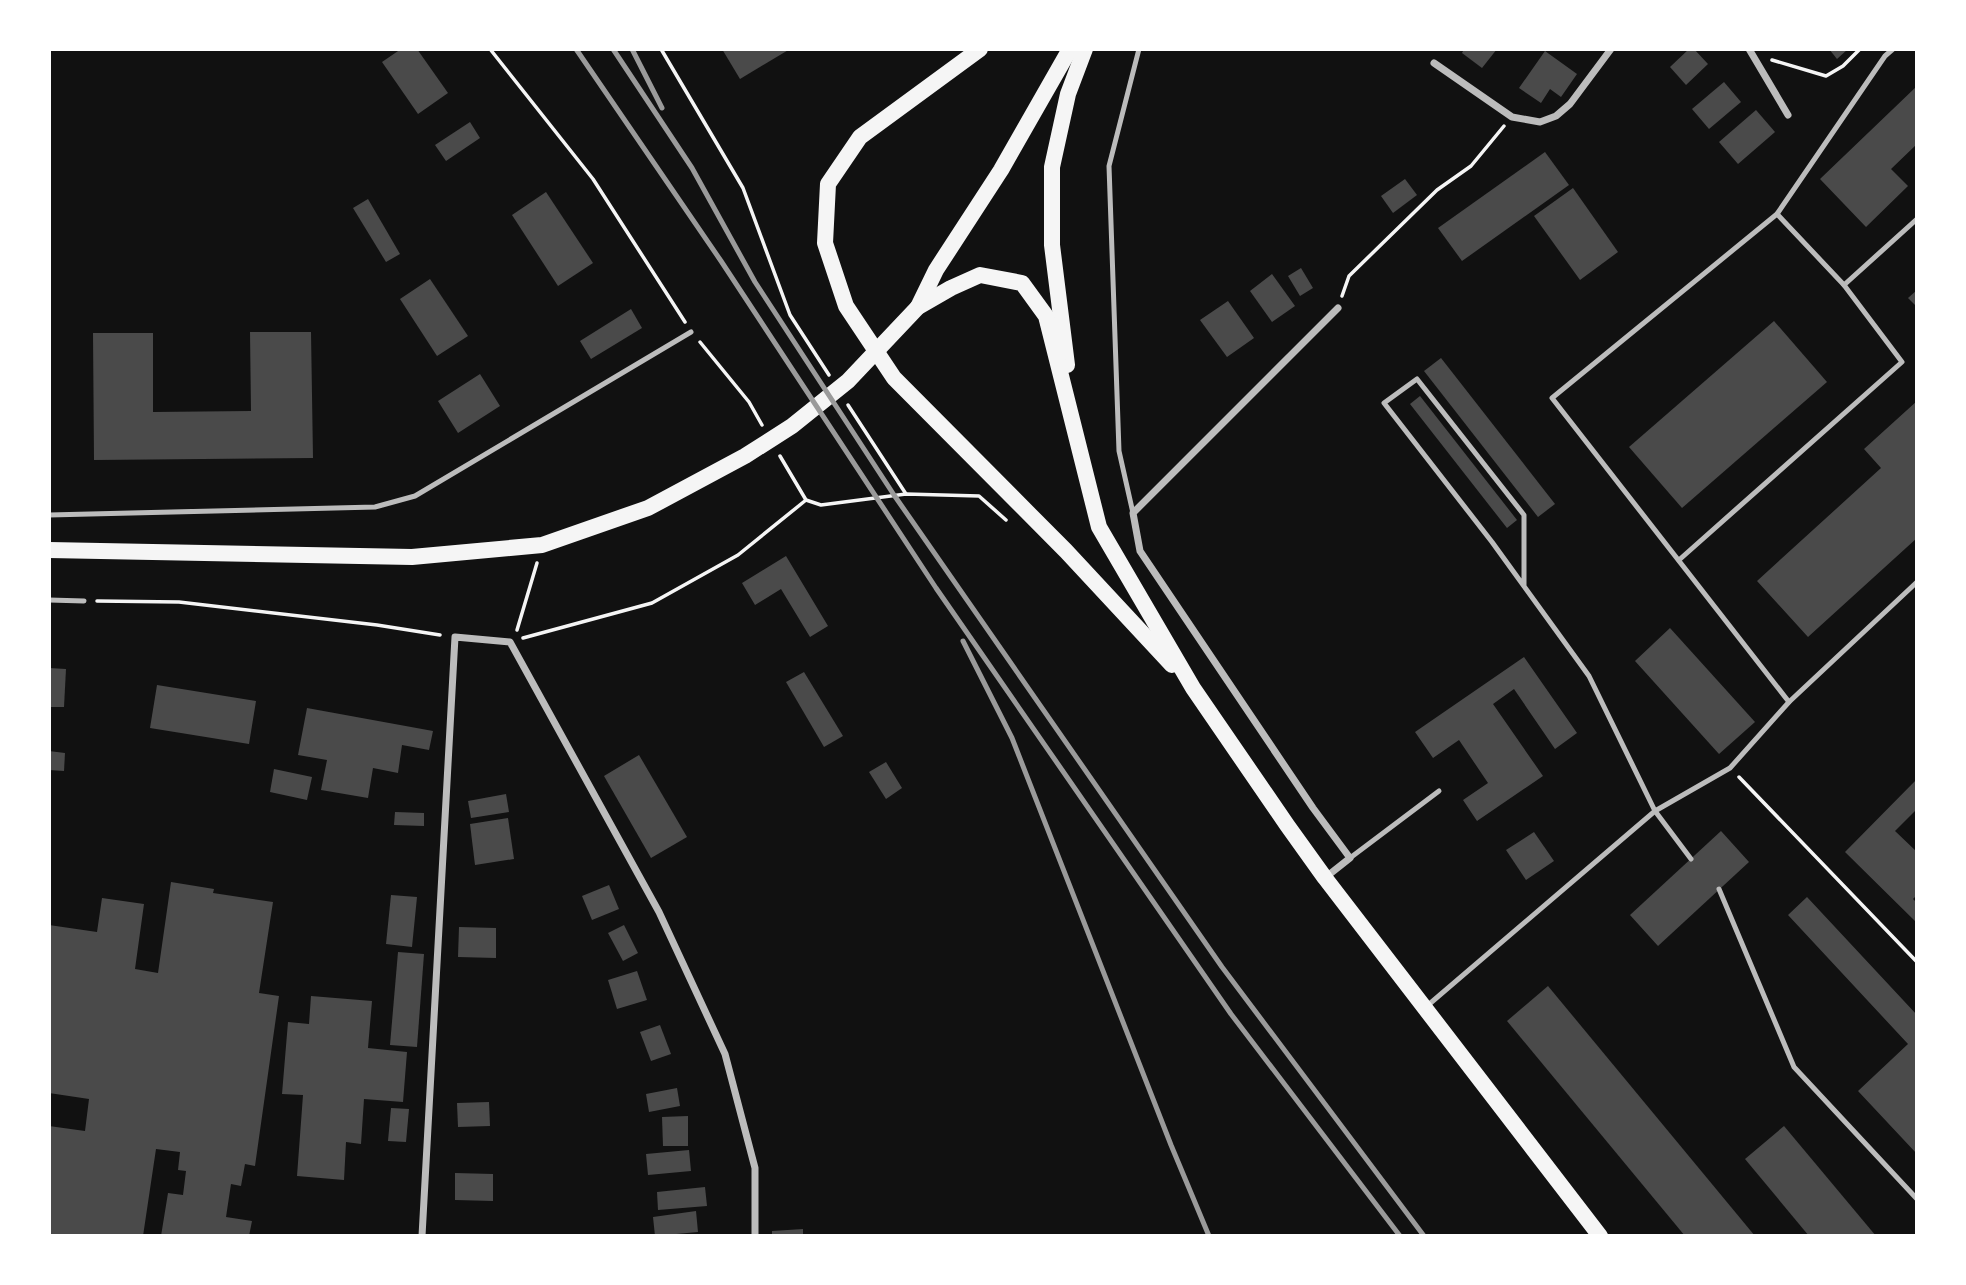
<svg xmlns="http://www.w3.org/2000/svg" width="1966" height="1285" font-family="'IBM Plex Sans',sans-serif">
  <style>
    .building { fill: #4a4a4a }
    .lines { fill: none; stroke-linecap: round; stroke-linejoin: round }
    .path { stroke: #f5f5f5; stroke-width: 3.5 }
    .service { stroke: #bcbcbc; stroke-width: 5 }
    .minor { stroke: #bcbcbc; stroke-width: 7 }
    .primary { stroke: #f5f5f5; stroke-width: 16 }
    .rail { stroke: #9a9a9a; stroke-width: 5 }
  </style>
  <rect width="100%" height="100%" fill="#111"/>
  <g class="building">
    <polygon points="401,49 417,49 448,93 418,114 382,62"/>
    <polygon points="722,49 790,49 740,79"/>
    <polygon points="1464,49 1497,49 1482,68 1462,53"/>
    <polygon points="1689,49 1694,49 1708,64 1686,85 1670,67"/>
    <polygon points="1829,49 1848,49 1837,59"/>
    <polygon points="1545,51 1577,74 1561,97 1550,89 1541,103 1519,88"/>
    <polygon points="1724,82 1741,102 1709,129 1692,109"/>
    <polygon points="1917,86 1917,144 1891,169 1908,186 1866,227 1820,179"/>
    <polygon points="1756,110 1775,132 1738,164 1719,142"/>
    <polygon points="470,122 480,138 446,161 435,145"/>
    <polygon points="1545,152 1569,185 1462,261 1438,228"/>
    <polygon points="1405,179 1417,195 1393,213 1381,196"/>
    <polygon points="1573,188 1618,252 1580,280 1534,216"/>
    <polygon points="546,192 593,263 558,286 512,215"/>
    <polygon points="368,199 400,254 386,262 353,208"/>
    <polygon points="1301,268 1313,288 1300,296 1288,276"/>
    <polygon points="1272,274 1295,306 1272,322 1250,291"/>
    <polygon points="430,279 468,336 437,356 400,299"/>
    <polygon points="1917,290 1917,307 1908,298"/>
    <polygon points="1228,301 1254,338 1227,357 1200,320"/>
    <polygon points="631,309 642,328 591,359 580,341"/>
    <polygon points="1774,321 1827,382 1682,508 1629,447"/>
    <polygon points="250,332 311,332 313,458 94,460 93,333 153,333 153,412 251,411"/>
    <polygon points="1441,358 1555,504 1538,517 1424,371"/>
    <polygon points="480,374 500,406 458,433 438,401"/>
    <polygon points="1420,396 1517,520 1507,528 1410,404"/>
    <polygon points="1917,401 1917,538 1808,637 1757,581 1881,468 1864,449"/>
    <polygon points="786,556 828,626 810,637 781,589 755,605 742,583"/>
    <polygon points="1670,628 1755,722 1719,754 1635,661"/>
    <polygon points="1524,657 1577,733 1555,749 1514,689 1493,704 1543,776 1477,821 1463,800 1488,783 1459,740 1433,758 1415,732"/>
    <polygon points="49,668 66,669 64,707 49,707"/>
    <polygon points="804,672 843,736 824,747 786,682"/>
    <polygon points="157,685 256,701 249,744 150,728"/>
    <polygon points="307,708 433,731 429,750 402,745 398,773 373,768 368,798 321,790 327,760 298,755"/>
    <polygon points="49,751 65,753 64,771 49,770"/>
    <polygon points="639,755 687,837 651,858 604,776"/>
    <polygon points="886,762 902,788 886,799 869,772"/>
    <polygon points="274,769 312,777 307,800 270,792"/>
    <polygon points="1917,779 1917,809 1895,831 1917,852 1917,895 1913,899 1917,903 1917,923 1845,852"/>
    <polygon points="506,794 509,812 471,818 468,801"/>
    <polygon points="395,812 424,813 424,826 394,825"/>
    <polygon points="508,818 514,859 475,865 470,824"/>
    <polygon points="1721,831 1749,862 1658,946 1630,915"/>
    <polygon points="1534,832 1554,861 1526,880 1506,850"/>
    <polygon points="171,882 214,889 213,893 273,902 259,993 279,996 255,1166 245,1164 241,1186 231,1184 226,1217 252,1221 249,1236 161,1236 168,1193 183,1195 186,1171 178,1170 180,1152 156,1149 143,1236 49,1236 49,1126 85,1131 89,1099 49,1093 49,925 97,932 102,898 144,904 135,969 158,973"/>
    <polygon points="609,885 619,909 592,920 582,896"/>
    <polygon points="391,895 417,897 412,947 386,944"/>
    <polygon points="1807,897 1917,1015 1917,1154 1858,1091 1908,1044 1788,915"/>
    <polygon points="624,925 638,953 623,961 608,933"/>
    <polygon points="459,927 496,928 496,958 458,957"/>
    <polygon points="398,952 424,954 417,1047 390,1045"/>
    <polygon points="637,971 647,1000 617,1009 608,980"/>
    <polygon points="1548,986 1755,1236 1685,1236 1507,1021"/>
    <polygon points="311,996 372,1001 368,1048 407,1052 403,1102 364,1099 361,1144 346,1142 344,1180 297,1176 303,1095 282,1094 288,1022 309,1024"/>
    <polygon points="660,1025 671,1054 651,1061 640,1032"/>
    <polygon points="677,1088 680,1106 649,1112 646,1094"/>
    <polygon points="489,1102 490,1126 458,1127 457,1103"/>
    <polygon points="391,1108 409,1109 406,1142 388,1141"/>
    <polygon points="688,1116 688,1146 663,1146 662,1117"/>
    <polygon points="1784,1126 1876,1236 1809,1236 1745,1159"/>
    <polygon points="689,1150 691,1171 648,1175 646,1154"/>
    <polygon points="455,1173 493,1174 493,1201 455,1200"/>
    <polygon points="705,1187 707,1206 658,1210 657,1192"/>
    <polygon points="696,1211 698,1232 655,1236 653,1217"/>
    <polygon points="803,1229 803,1236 772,1236 772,1231"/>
  </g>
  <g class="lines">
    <g class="path">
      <polyline points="490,49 593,179 685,322"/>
      <polyline points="661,49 743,188 790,315 829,375"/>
      <polyline points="1772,60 1826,76 1843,66 1860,49"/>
      <polyline points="1342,296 1349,276 1437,190 1471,166 1504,126"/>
      <polyline points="700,342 749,402 762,425"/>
      <polyline points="848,405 906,494"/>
      <polyline points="780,456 806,500 821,505 906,494 979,496 1006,520"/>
      <polyline points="97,601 179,602 377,625 440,635"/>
      <polyline points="517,630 537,563"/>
      <polyline points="523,638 652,603 738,555 806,500"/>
      <polyline points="1739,777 1917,962"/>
    </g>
    <g class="service">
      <polyline points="1844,285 1917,219"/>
      <polyline points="1133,513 1119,451 1109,166 1139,49"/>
      <polyline points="49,515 375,507 415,496 691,332"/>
      <polyline points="1679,560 1902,362 1844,285 1777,214"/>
      <polyline points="1524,586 1524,515 1417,379 1384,403 1492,542 1589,676 1655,811 1691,859"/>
      <polyline points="49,600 84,601"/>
      <polyline points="1789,702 1917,582"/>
      <polyline points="1350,858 1439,791"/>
      <polyline points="1719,889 1794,1067 1917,1199"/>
      <polyline points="1427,1006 1655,811 1730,768 1789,702 1552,398 1777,214 1885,56 1893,49"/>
    </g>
    <g class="minor">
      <polyline points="1749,49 1788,115"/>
      <polyline points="1434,63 1512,117 1540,122 1556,116 1570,104 1611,49"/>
      <polyline points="1326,877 1350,858 1313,808 1140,551 1133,513 1338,308"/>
      <polyline points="422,1236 455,637 510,642 659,912 725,1054 755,1168 755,1236"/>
    </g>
    <g class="primary">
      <polyline points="980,49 860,137 828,184 825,243 846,306 894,378 1066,551 1172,665"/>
      <polyline points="918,307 936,270 1001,170 1070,49"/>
      <polyline points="1067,365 1052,245 1052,167 1068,94 1085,49"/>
      <polyline points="49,550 412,557 542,545 648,508 745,456 792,426 848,381 918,307 951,288 980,275 1022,283 1046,316 1099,527 1193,688 1287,825 1325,878 1600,1236"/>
    </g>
    <g class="rail">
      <polyline points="576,49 721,261 936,588 1231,1014 1400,1236"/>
      <polyline points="613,49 692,168 755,282 894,495 1222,967 1424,1236"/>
      <polyline points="632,49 662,108"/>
      <polyline points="963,641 1012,738 1171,1145 1209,1236"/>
    </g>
  </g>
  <rect width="1966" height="1285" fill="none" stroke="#ffffff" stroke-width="102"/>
</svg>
